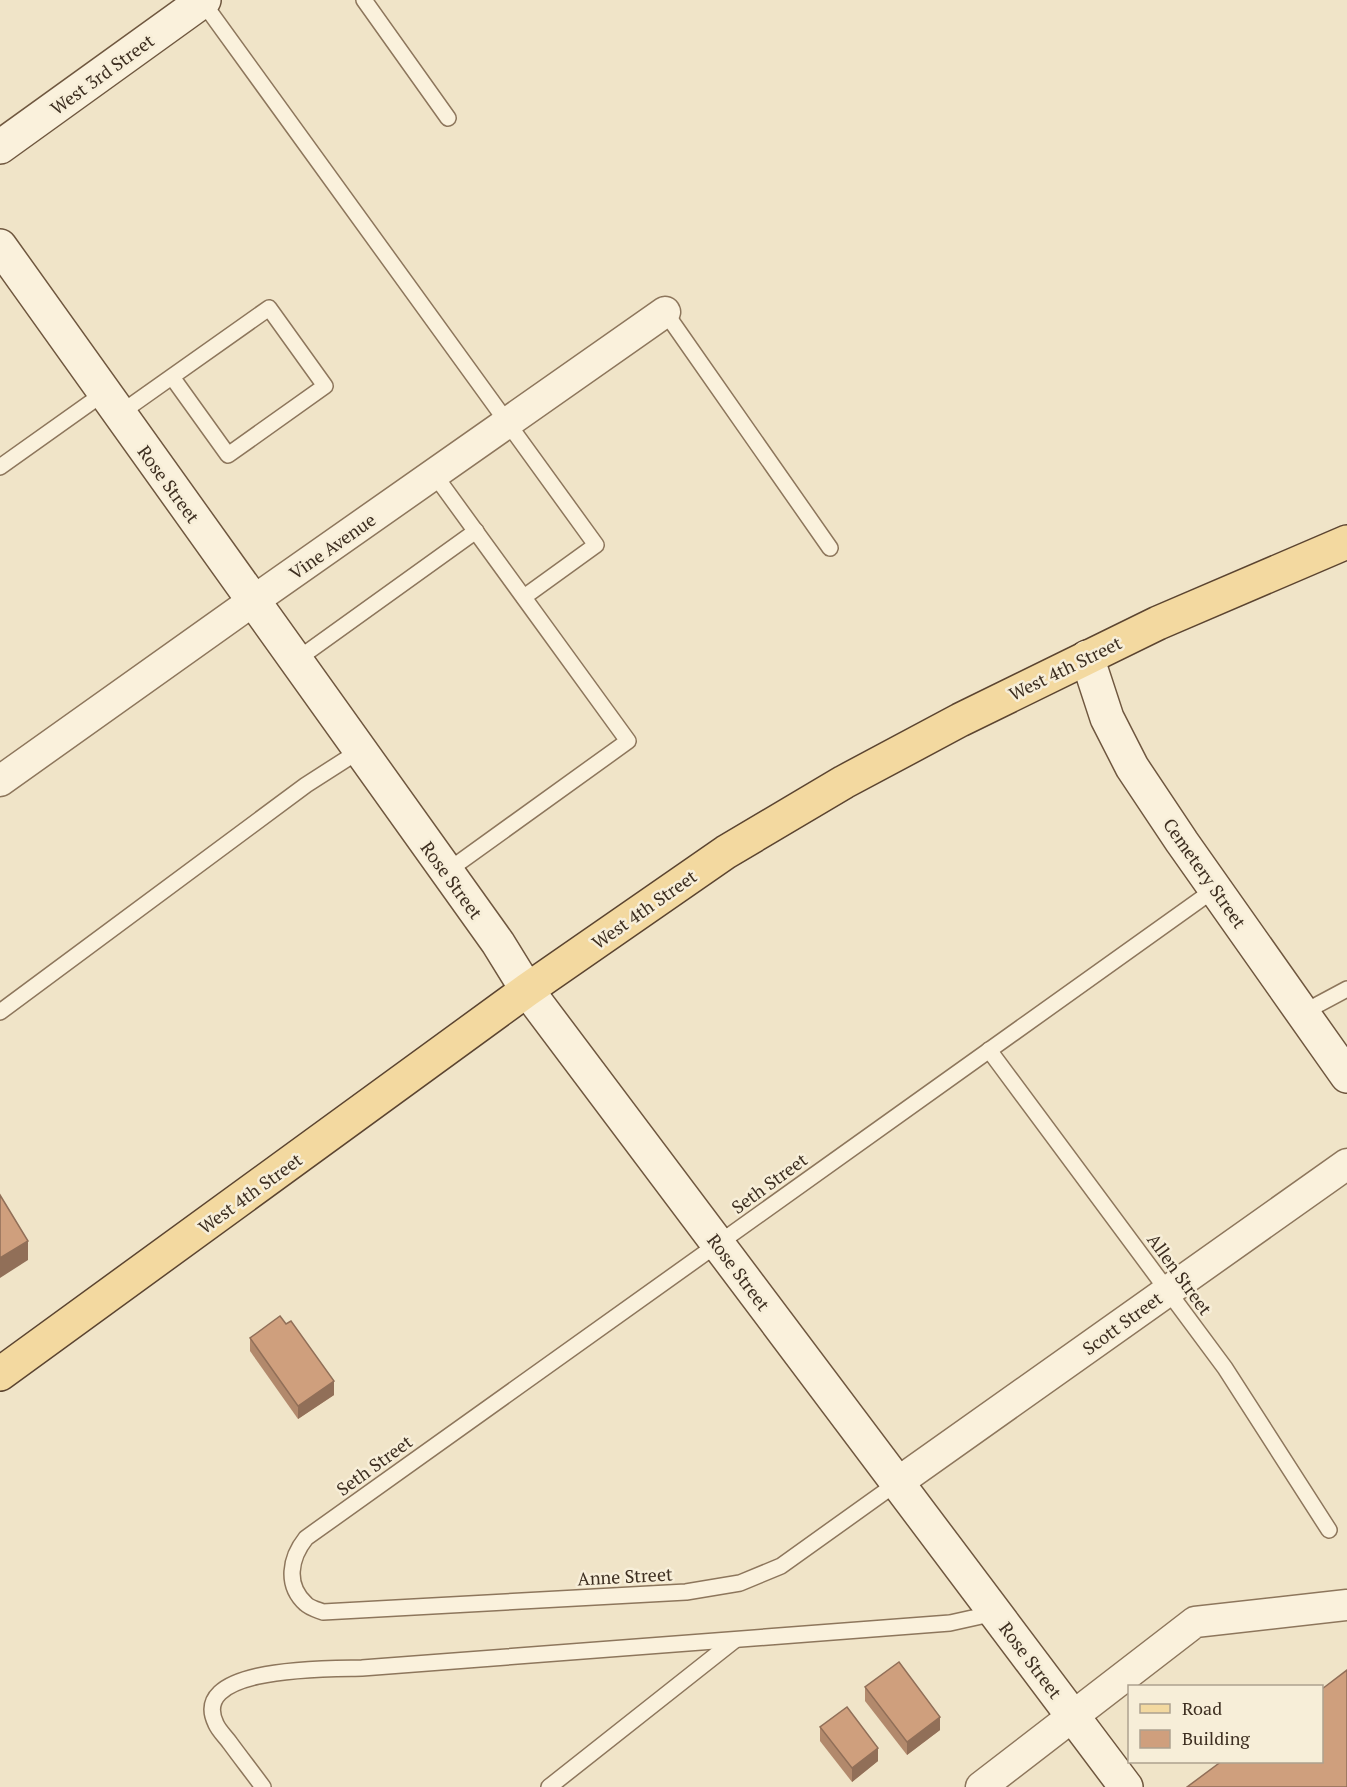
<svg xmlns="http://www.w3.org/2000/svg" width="1347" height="1787" font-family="'PT Serif',serif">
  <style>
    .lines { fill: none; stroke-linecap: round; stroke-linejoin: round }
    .lane-casing { stroke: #8d765c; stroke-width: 18 }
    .street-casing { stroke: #8d765c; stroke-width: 33 }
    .secondary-casing { stroke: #6f573f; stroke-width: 36 }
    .primary-casing { stroke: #5b4430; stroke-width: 36 }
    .lane { stroke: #faf1dc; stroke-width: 15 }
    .street { stroke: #faf1dc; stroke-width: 30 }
    .secondary { stroke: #faf1dc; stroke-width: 33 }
    .primary { stroke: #f3d9a0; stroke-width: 33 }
    .wall { fill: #b2896c }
    .shaded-wall { fill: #916f58 }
    .building { fill: #cf9f7d; stroke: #916f58; stroke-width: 1.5 }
    .labels { text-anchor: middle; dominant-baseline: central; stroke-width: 5; stroke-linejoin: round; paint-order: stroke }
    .street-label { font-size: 18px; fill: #3d2e20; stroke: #f7eed8 }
  </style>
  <rect width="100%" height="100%" fill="#f0e4c8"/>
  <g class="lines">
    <g class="lane-casing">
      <g id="lane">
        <polyline points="364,0 448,118"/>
        <polyline points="202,1 596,545 524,597"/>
        <polyline points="665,312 830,548"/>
        <polyline points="119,414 269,308 325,386 228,455 172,377"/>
        <polyline points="0,467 104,393"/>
        <polyline points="434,474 628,741 446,872"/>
        <polyline points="295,661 476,531"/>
        <polyline points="0,1012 306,785 359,751"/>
        <polyline points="1304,1012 1347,989"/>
        <polyline points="989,1050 1225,1368 1329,1530"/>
        <path d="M 897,1483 L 781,1566 L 740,1583 L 686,1592 L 323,1612 C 318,1610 310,1608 306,1604 C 285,1585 290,1558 306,1538 L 1215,889"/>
        <path d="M 263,1787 C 252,1772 241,1758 230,1743 C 226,1737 219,1731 216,1724 C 187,1665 333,1669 362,1668 L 950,1623 L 995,1613"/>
        <polyline points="549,1787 735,1640"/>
      </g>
    </g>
    <g class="street-casing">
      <g id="street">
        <polyline points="0,781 253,601 665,312"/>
        <polyline points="897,1483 1347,1164"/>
        <polyline points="981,1787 1195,1622 1347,1605"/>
      </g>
    </g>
    <g class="secondary-casing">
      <g id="secondary">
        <polyline points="0,147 204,0"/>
        <polyline points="0,246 498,943 527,990 1126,1787"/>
        <polyline points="1087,657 1107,718 1132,767 1182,842 1347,1076"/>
      </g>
    </g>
    <g class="primary-casing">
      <polyline id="primary" points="0,1374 527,990 726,852 844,782 960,720 1158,623 1347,542"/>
    </g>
    <use href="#lane" class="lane"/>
    <use href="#street" class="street"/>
    <use href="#secondary" class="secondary"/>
    <use href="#primary" class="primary"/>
  </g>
  <g class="wall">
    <polygon points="250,1338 334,1395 298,1419 250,1351"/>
    <polygon points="865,1687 940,1730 907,1755 865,1701"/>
    <polygon points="820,1727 878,1761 852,1782 820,1741"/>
  </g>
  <g class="shaded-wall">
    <polygon points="28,1241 28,1260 0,1278 0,1258"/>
    <polygon points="334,1381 334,1395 298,1419 298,1406"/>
    <polygon points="940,1717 940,1730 907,1755 907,1742"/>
    <polygon points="878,1748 878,1761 852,1782 852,1768"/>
  </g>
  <g class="building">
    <polygon points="0,1195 28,1241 0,1258"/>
    <polygon points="280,1316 286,1324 291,1321 334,1381 298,1406 250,1338"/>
    <polygon points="899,1662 940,1717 907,1742 865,1687"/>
    <polygon points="1347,1670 1347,1787 1187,1787 1222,1761 1322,1761 1322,1689"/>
    <polygon points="847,1707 878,1748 852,1768 820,1727"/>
  </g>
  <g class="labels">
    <g class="street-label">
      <text transform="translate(102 74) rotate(-36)">West 3rd Street</text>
      <text transform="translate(169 484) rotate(54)">Rose Street</text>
      <text transform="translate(332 546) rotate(-35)">Vine Avenue</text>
      <text transform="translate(1065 668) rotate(-26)">West 4th Street</text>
      <text transform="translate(1205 873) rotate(55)">Cemetery Street</text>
      <text transform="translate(452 880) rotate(54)">Rose Street</text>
      <text transform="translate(644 909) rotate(-35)">West 4th Street</text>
      <text transform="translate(769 1183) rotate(-36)">Seth Street</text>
      <text transform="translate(250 1193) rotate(-36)">West 4th Street</text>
      <text transform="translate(739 1272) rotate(53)">Rose Street</text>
      <text transform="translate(1180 1274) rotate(54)">Allen Street</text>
      <text transform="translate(1122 1323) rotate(-36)">Scott Street</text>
      <text transform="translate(374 1465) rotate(-36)">Seth Street</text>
      <text transform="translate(625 1576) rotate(-3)">Anne Street</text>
      <text transform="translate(1031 1660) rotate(53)">Rose Street</text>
    </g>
  </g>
  <rect x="1128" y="1685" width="195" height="78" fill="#f7eed8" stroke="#ada18e" stroke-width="1.5"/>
  <rect x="1140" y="1704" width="30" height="9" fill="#f3d9a0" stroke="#ada18e" stroke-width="1.5"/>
  <text x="1182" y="1715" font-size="18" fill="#3d2e20">Road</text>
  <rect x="1140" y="1730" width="30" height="18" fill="#cf9f7d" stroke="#ada18e" stroke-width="1.5"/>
  <text x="1182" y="1745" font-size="18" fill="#3d2e20">Building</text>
</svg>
